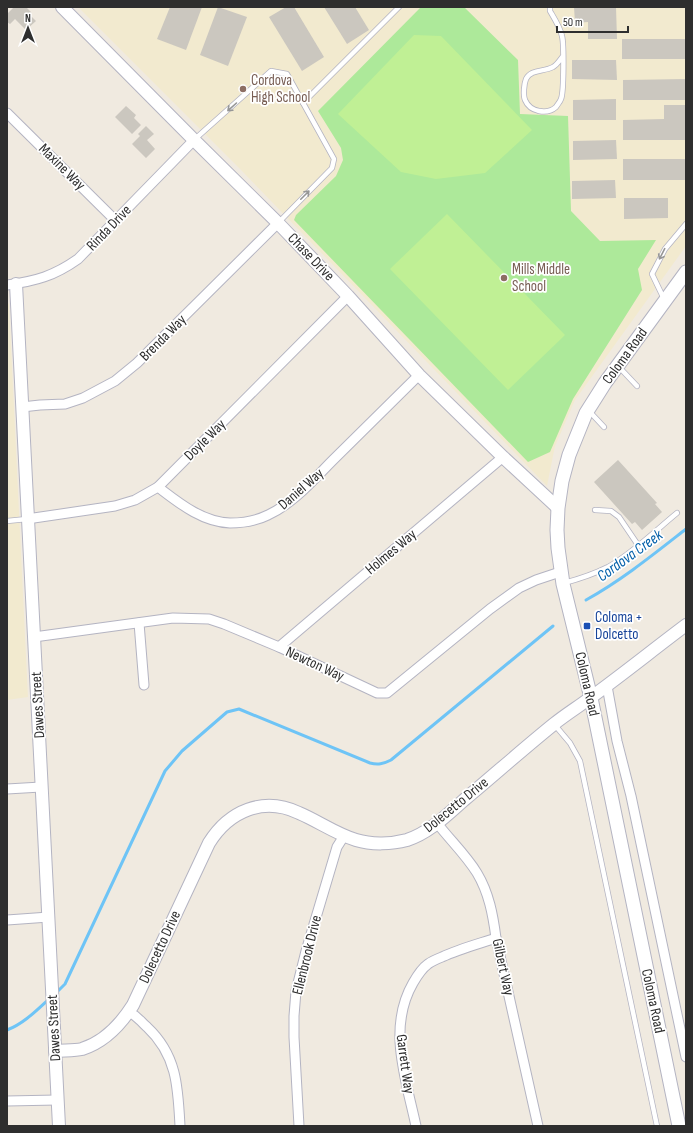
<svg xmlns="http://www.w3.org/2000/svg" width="693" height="1133" font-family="'Sofia Sans Condensed',sans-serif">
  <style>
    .education { fill: #f2eacf }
    .green { fill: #ade99a }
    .pitch { fill: #c0f095 }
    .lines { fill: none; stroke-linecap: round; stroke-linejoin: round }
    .stream { stroke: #6ec4f6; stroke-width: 3 }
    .building { fill: #cbc7bf }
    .service-casing { stroke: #b4b4c2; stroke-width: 6 }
    .minor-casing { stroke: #b4b4c2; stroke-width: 11 }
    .tertiary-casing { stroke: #b4b4c2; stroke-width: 14 }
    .secondary-casing { stroke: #b4b4c2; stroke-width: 15 }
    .service { stroke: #fff; stroke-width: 4.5 }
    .minor { stroke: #fff; stroke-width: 9 }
    .tertiary { stroke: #fff; stroke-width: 12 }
    .secondary { stroke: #fff; stroke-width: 13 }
    .oneway { stroke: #969696 }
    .education-dot { fill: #8d6e63; stroke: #fff; stroke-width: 1.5 }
    .transit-dot { fill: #1a4fb4; stroke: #fff; stroke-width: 1.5 }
    .labels { text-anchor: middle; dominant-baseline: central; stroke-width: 3.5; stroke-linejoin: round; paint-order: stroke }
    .education-label { font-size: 15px; fill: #785e54; stroke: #fff; text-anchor: start }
    .street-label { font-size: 15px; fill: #2e2e2e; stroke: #fff }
    .transit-label { font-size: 15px; fill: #164399; stroke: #fff; text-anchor: start }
    .water-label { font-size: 16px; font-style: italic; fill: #0561aa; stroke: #fff }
  </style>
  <rect width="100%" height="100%" fill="#f0eae0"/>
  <g class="education">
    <polygon points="78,7 686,7 686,246 575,400 555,446 547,486 242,171"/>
    <polygon points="7,300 9,305 28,697 7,700"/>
  </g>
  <polygon class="green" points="421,7 464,7 518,60 520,114 568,116 571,211 600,241 656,240 638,269 642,290 573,399 550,452 528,462 294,220 296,215 336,176 343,160 341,148 318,111"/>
  <g class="pitch">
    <polygon points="414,35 441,36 532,130 485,173 436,179 401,172 338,114"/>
    <polygon points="447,214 565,335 508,390 390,269"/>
  </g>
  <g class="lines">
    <g class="stream">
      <path d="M 586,600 C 622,580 654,554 686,529"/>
      <path d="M 56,993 L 65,984 L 165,771 L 182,751 L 227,712 L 239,709 L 370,763 C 378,765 383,764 391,760 L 553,626"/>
      <path d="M 7,1030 C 23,1024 36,1011 49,999"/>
    </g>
  </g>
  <g class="building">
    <polygon points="14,7 26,7 31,12 29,14 36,21 26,30 15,19 10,24 7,22 7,14"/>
    <polygon points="170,7 202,7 186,50 157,39"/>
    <polygon points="218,7 247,17 228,66 200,55"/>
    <polygon points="286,7 294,7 324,57 302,71 269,17"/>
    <polygon points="324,7 355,7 369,30 347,44"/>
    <polygon points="574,7 616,7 617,39 588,39 588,22 575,23"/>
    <rect x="622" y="39" width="64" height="20"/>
    <polygon points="572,60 616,60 617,80 572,79"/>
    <polygon points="686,79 686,100 623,100 623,80"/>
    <polygon points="616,99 616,120 573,120 573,100"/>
    <polygon points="664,105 686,105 686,140 623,140 623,120 664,119"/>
    <polygon points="126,106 136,115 134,118 141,125 132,134 115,117"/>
    <polygon points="146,126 154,134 147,140 155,149 146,158 132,144 140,136 138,134"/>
    <polygon points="616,140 617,159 573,160 573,141"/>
    <rect x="623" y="159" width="63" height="21"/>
    <polygon points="615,180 616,198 572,199 572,181"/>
    <polygon points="624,198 668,198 668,218 624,219"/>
    <polygon points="618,460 657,503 655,504 662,512 642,530 635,522 632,524 594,482"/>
  </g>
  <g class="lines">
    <g class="service-casing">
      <g id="service">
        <path d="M 550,7 L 550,11 C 554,18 560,27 562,36 C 564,44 564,92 561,99 C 560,102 557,105 556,107 C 547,115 530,112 525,100 C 523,95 524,84 526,79 C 531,69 544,72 553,67 C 557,65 560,60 563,56"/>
        <polyline points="303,103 399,7"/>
        <polyline points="195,139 271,71 287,74 334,159 332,168 279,222"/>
        <polyline points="664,299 652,274 665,249 686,224"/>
        <polyline points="619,367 637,386"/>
        <polyline points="589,411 604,427"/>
        <polyline points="595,510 611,511 619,517 638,545"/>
        <polyline points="7,521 27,519"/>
        <path d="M 564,583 C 579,579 594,574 608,567 C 633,553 655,531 677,513"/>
        <polyline points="554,724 570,743 580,761 657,1126"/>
      </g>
    </g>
    <g class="minor-casing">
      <g id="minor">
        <polyline points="7,113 116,221"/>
        <path d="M 7,285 C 36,281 54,276 78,259 L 194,140"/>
        <polyline points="22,407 40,405 65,404 83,398 115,381 137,363 278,223"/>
        <path d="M 158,487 C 179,503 202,522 230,523 C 243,523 256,521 268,515 C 294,503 313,480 333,460 C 361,432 390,404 419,375"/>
        <polyline points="27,519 115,506 135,500 158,487 348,296"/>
        <polyline points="139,623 144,685"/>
        <polyline points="34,637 173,618 209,619 224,624 279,647 377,693 387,693 490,609 519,588 536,580 560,572"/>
        <polyline points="279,647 503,457"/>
        <polyline points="607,686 617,741 631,796 686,1057"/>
        <polyline points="7,789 41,787"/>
        <path d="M 437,823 C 450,840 466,855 477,873 C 489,893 493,915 496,938 L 538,1126"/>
        <polyline points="7,920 49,917"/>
        <path d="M 129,1012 C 139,1017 139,1020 147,1027 C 177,1055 178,1087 180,1126"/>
        <polyline points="7,1101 57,1100"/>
        <polyline points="299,1126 294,1037 294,1016 296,991 306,951 337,847 344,836"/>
        <path d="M 416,1126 C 406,1079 387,1028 413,983 C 417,976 421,969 428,964 C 432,961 437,959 442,957 C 459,949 478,944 496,938"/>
      </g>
    </g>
    <g class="tertiary-casing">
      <g id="tertiary">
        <polyline points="62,7 194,140 278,223 348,296 419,375 503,457 558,508"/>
        <polyline points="16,284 59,1126"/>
        <path d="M 55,1051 C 63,1050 74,1051 82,1049 C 104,1042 121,1024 133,1005 L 209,843 C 229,811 263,796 299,813 C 318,821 336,834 356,840 C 372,845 392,844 407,840 C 429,833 447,815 464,800 C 494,775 523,749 554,724 C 565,715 578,707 590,698 C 623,674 654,649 686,625"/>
      </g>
    </g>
    <g class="secondary-casing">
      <polyline id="secondary" points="679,1126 591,698 563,584 558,548 557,530 558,508 562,481 569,455 586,413 605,383 686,272"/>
    </g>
    <use href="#service" class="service"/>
    <use href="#minor" class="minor"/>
    <use href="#tertiary" class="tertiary"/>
    <use href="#secondary" class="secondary"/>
  </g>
  <defs><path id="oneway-shaft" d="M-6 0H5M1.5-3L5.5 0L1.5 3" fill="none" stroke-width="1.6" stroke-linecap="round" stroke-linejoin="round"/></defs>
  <g class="oneway">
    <use href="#oneway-shaft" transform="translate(232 107) rotate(138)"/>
    <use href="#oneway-shaft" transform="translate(305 195) rotate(-45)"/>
    <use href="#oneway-shaft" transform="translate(662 254) rotate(117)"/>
  </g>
  <g class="education-dot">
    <circle cx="243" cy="89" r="4"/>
    <circle cx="504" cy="278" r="4"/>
  </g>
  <rect class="transit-dot" x="583" y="622" width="8" height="8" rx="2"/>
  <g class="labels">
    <g class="education-label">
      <text x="251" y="80">Cordova<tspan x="251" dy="17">High School</tspan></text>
      <text x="512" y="269">Mills Middle<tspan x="512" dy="17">School</tspan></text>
    </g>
    <g class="street-label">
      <text transform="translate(62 167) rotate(45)">Maxine Way</text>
      <text transform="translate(109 228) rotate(-46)">Rinda Drive</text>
      <text transform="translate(311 257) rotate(46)">Chase Drive</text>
      <text transform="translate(163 338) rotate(-45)">Brenda Way</text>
      <text transform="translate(625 356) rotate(-54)">Coloma Road</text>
      <text transform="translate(205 440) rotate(-45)">Doyle Way</text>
      <text transform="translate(301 489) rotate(-41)">Daniel Way</text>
      <text transform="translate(391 552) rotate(-40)">Holmes Way</text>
      <text transform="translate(315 664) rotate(25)">Newton Way</text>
      <text transform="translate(587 684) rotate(77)">Coloma Road</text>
      <text transform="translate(38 705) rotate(-93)">Dawes Street</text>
      <text transform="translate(456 805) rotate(-39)">Dolecetto Drive</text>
      <text transform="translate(160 947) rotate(-65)">Dolecetto Drive</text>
      <text transform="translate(307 955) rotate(-76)">Ellenbrook Drive</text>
      <text transform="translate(503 967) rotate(78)">Gilbert Way</text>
      <text transform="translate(653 1001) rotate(78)">Coloma Road</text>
      <text transform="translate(54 1028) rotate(-93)">Dawes Street</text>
      <text transform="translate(405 1064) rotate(82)">Garrett Way</text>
    </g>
    <g class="transit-label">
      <text x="595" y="617">Coloma +<tspan x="595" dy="17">Dolcetto</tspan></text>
    </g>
    <g class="water-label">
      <text transform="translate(630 556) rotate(-36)">Cordova Creek</text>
    </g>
  </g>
  <rect width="693" height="1133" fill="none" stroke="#2e2e2e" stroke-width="16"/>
  <g transform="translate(28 28)" stroke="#ffffff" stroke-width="3" paint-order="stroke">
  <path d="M0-3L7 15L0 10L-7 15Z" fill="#2e2e2e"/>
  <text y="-6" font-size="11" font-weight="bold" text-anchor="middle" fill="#2e2e2e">N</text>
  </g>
  <path d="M557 26v6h71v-6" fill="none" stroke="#2e2e2e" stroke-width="2"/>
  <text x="563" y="26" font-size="12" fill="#2e2e2e" stroke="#ffffff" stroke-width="3" paint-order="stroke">50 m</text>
</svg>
